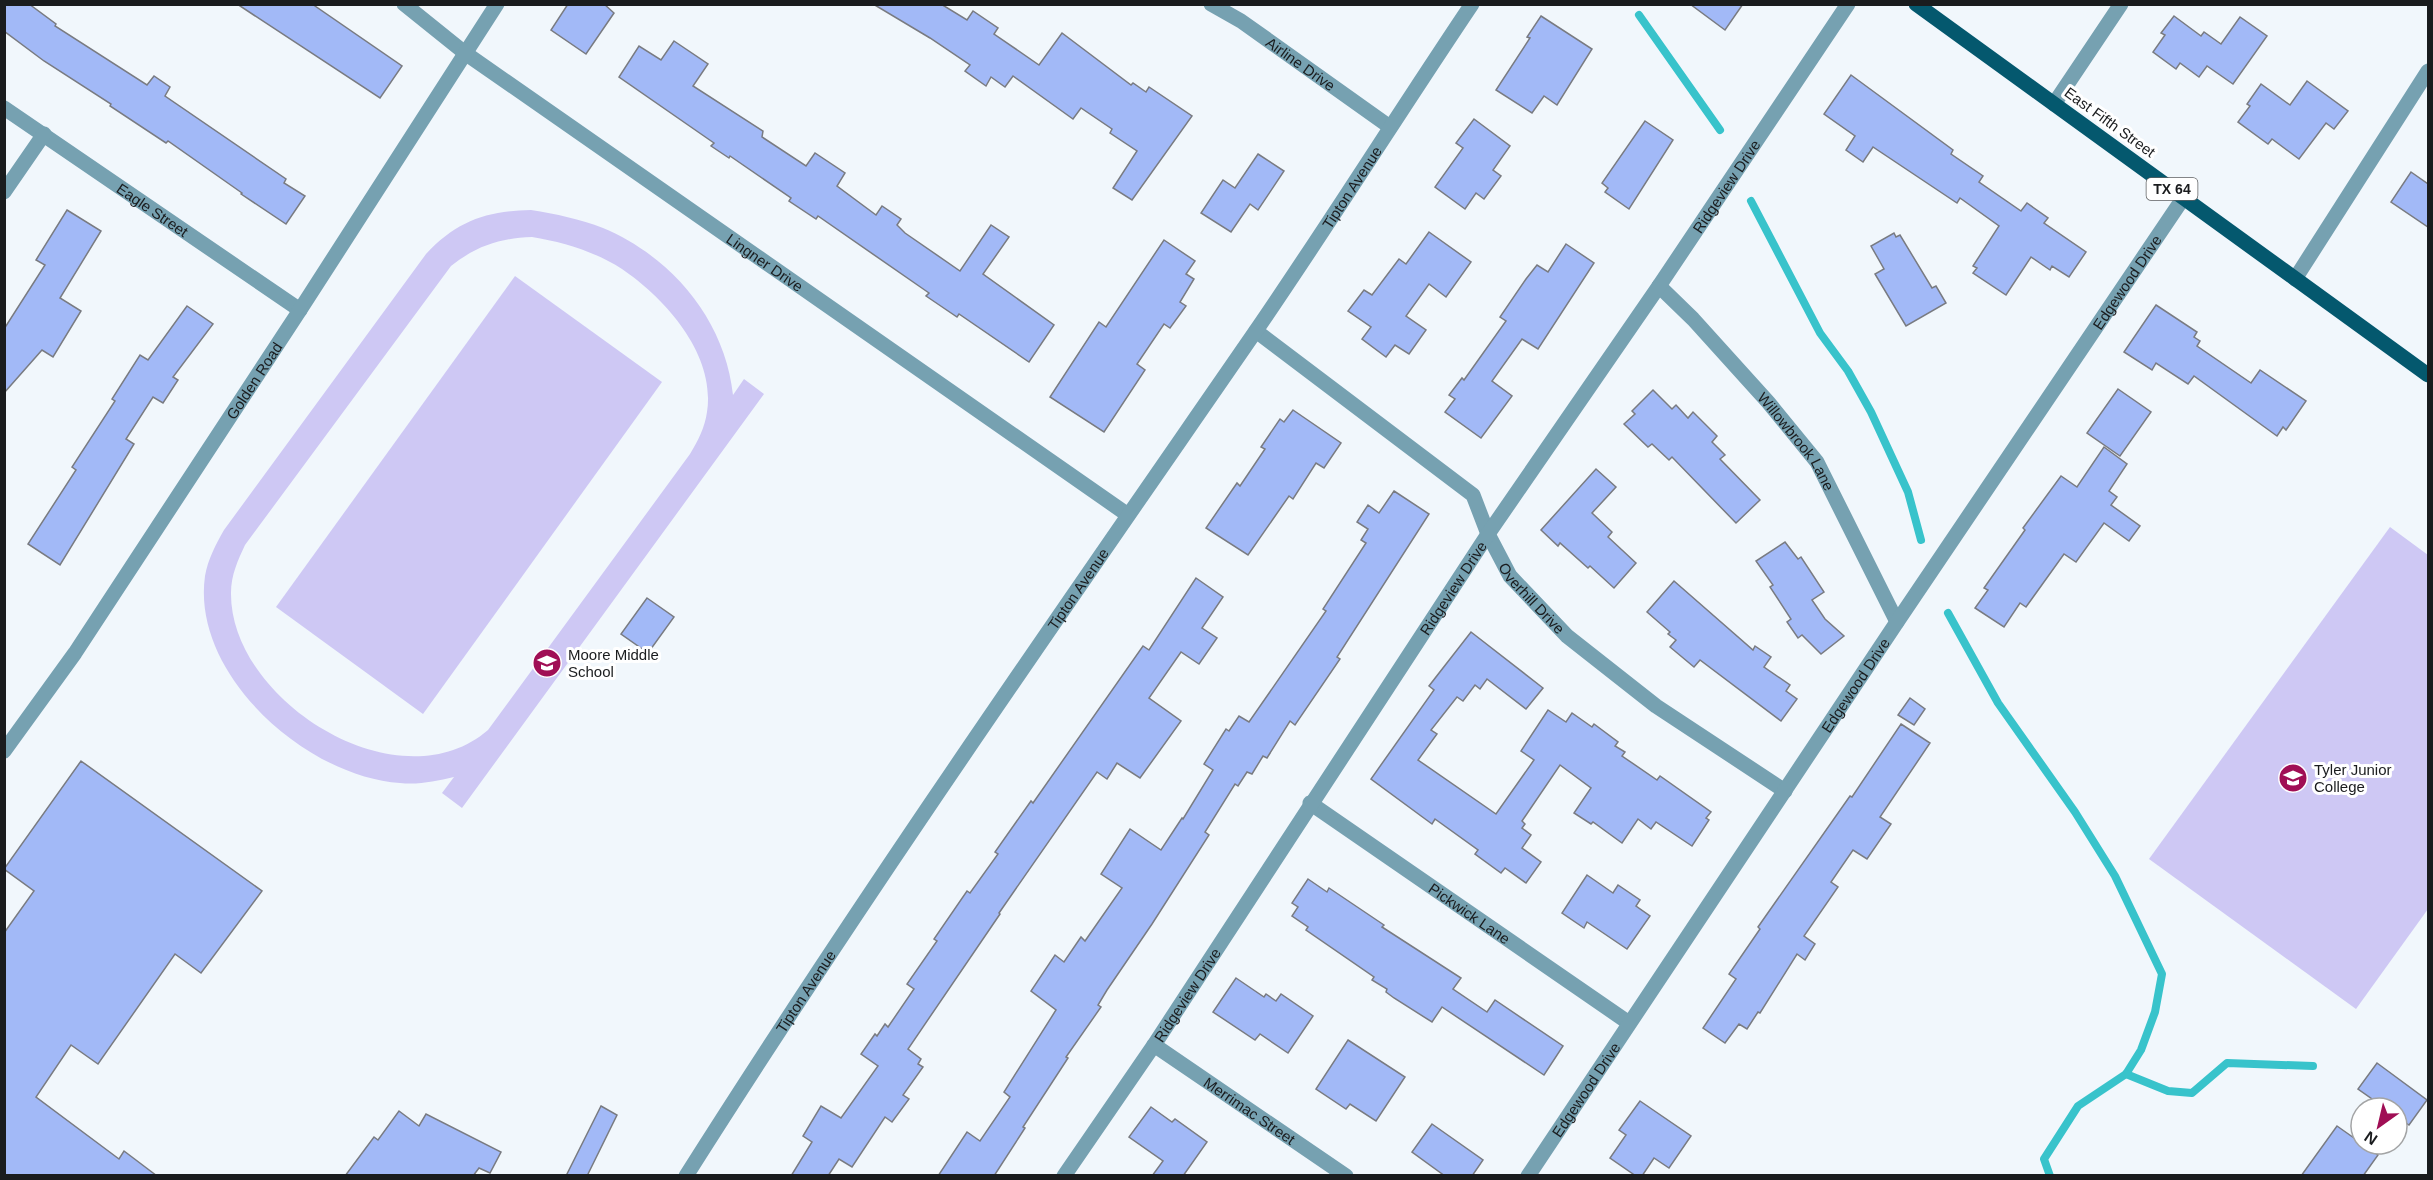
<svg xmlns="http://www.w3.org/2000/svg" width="2433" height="1180" font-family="Helvetica,sans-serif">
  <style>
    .green { fill: #cec8f4; fill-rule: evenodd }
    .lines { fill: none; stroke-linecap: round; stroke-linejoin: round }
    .stream { stroke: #38c3cb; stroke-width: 8 }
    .building { fill: #a2b9f7; stroke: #797b81; stroke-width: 1.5 }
    .minor { stroke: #76a1b1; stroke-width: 15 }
    .major { stroke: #04586e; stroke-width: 15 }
    .labels { text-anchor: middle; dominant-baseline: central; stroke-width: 6; stroke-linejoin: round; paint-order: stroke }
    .shield { fill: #fff; stroke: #5f6062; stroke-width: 1.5 }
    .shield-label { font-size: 14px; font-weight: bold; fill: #1a1c1e }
    .street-label { font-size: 15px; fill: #1a1c1e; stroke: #fff }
    .poi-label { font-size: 15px; fill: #1a1c1e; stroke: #fff; text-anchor: start }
  </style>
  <rect width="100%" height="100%" fill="#f1f7fc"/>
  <g class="green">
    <path d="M 531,210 C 556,214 580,219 603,228 C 672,257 725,320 733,395 L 744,379 L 764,394 L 462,808 L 442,793 L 454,777 C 436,781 419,785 400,783 C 307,777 191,675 205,576 C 208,559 216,544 224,530 L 426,254 C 457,221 486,211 531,210 ZM 532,237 C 563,242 596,252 622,269 C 666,299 716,355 707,412 C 705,427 698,441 690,454 L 488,730 C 399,807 230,701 231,593 C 231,575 238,560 245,545 L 451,266 C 476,246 501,238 532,237 Z"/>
    <polygon points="515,276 662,382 423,714 276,607"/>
    <polygon points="2390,527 2428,555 2428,909 2356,1009 2149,859"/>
  </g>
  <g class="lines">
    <g class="stream">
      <polyline points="1639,15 1720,130"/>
      <polyline points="1751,201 1820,333 1848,371 1871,412 1908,492 1921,540"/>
      <polyline points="1948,613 1998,703 2075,812 2115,876 2162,974 2155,1012 2141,1050 2126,1074 2078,1106 2044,1159 2050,1176"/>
      <polyline points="2126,1074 2168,1091 2192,1093 2227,1063 2313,1066"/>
    </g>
  </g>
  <g class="building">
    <polygon points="4,4 29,4 56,24 55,26 147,85 154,76 170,87 165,96 286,179 284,183 305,196 286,224 241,194 242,193 168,141 166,143 110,106 111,104 44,61 4,31"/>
    <polygon points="237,4 312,4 402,66 380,98"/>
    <polygon points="568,4 604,4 614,13 586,54 551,30"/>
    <polygon points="873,4 941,4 967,20 973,11 998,28 994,34 1039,65 1062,33 1131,85 1133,83 1146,92 1149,87 1192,116 1132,200 1113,188 1137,151 1110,133 1112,129 1081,108 1073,119 1013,76 1005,87 991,77 986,86 965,71 970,65 930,38"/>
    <polygon points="1690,4 1743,4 1725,30"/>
    <polygon points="1541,16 1592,49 1557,105 1544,96 1532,113 1496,90 1530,38 1527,37"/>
    <polygon points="2174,16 2201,36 2204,32 2221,44 2240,17 2267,36 2233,84 2207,66 2199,77 2180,63 2176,69 2153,52 2165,35 2161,33"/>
    <polygon points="674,41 708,64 693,86 763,131 762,137 806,166 815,153 845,173 837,186 876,215 882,206 901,219 897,225 905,233 960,271 991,225 1009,237 983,274 1054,325 1029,362 959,314 957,317 926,296 929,293 818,216 816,219 789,201 791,198 730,156 729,158 711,146 714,143 619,77 639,46 661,60"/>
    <polygon points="1851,75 1953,150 1951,154 1983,176 1979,182 2021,211 2027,203 2048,218 2044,223 2086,252 2069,277 2052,266 2050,270 2031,257 2006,295 1973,273 1977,268 1973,266 1999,226 1960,198 1957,203 1873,147 1863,162 1846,150 1855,136 1824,114"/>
    <polygon points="2307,81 2348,111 2334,129 2326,123 2299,159 2272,139 2268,144 2238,122 2250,106 2247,104 2261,84 2290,105"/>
    <polygon points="1474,119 1510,146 1493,170 1501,176 1484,199 1476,193 1465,209 1435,187 1463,148 1456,143"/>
    <polygon points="1645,121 1673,140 1629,209 1605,192 1608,188 1602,183"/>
    <polygon points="1258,154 1284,171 1258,210 1250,204 1231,232 1201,213 1223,180 1235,188"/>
    <polygon points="2411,172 2428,184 2428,227 2391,202"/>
    <polygon points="67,210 101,231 60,298 81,311 53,357 42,350 4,393 4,329 45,265 36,260"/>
    <polygon points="1429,232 1471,262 1446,297 1429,284 1406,316 1426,330 1409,354 1395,345 1386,357 1362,339 1371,327 1348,311 1364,290 1372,295 1399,259 1406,264"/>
    <polygon points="1894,233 1896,237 1900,235 1932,288 1936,286 1946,303 1906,326 1875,274 1884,269 1871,246"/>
    <polygon points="1164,240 1195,261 1186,274 1194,279 1180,302 1186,306 1170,328 1164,324 1137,364 1145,370 1104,432 1050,397 1099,322 1106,327"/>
    <polygon points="1566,244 1594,263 1538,349 1522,339 1492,381 1512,396 1481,438 1445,412 1455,399 1449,395 1462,378 1464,380 1506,321 1500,317 1526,279 1537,265 1548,272"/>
    <polygon points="2156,305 2197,332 2194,337 2200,341 2197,346 2251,383 2260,370 2306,401 2286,430 2283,427 2277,436 2194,376 2188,384 2156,363 2152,370 2124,352"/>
    <polygon points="187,306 213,324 173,377 178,380 163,403 153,397 126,439 134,444 60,565 28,544 76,470 72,467 115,401 112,399 140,355 148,360"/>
    <polygon points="2118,389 2151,412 2120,456 2087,433"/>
    <polygon points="1653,390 1672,409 1676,405 1688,418 1693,412 1717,436 1712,442 1725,455 1720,459 1760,500 1736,523 1672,457 1669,460 1652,444 1648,447 1624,424 1635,414 1632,411"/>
    <polygon points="1293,410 1341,443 1324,468 1316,463 1293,499 1289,496 1248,555 1206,528 1237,483 1240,486 1265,449 1261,447 1280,419 1284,422"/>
    <polygon points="2104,447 2127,464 2109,491 2117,497 2111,505 2140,526 2129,541 2104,523 2076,562 2064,554 2026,607 2020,603 2004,627 1975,608 1988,590 1984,588 2025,530 2023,528 2061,476 2077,487"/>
    <polygon points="1596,469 1616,487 1592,513 1612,532 1608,537 1636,563 1614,588 1590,566 1588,568 1560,543 1558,546 1541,530"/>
    <polygon points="1394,491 1429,514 1337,657 1340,659 1295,725 1290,721 1267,758 1263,756 1252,774 1247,772 1238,786 1235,784 1205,832 1209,835 1152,924 1107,990 1098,1005 1101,1007 1066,1057 1068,1058 1023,1127 1025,1128 994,1176 938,1176 967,1132 980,1141 1010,1097 1004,1092 1056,1010 1031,991 1055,955 1064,962 1081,937 1085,941 1122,888 1101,874 1130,829 1161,850 1182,818 1183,819 1213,770 1204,764 1226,729 1229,731 1239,716 1249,722 1326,611 1323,609 1366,543 1361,540 1368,529 1357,522 1368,505 1379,513"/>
    <polygon points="1785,542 1798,559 1801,557 1824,592 1812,600 1825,619 1844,636 1821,654 1802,635 1798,638 1787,622 1791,619 1770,587 1773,585 1756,561"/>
    <polygon points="1196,578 1223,597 1202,628 1217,638 1199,664 1181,652 1149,698 1181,721 1140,778 1117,763 1107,779 1097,772 999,913 1000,914 908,1049 921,1059 918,1064 923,1067 903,1095 909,1099 892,1122 885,1117 852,1167 839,1159 828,1176 791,1176 812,1142 803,1136 821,1106 841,1118 878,1066 861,1054 875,1034 877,1036 885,1024 888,1027 914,989 907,984 937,941 934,939 967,891 970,893 998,854 995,852 1031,801 1033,803 1143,646 1149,650"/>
    <polygon points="1674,581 1753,650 1755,646 1771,657 1764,667 1790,685 1786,691 1797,699 1781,721 1700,660 1694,667 1670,647 1676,640 1668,634 1670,632 1647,612"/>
    <polygon points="647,598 674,617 648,653 621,634"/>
    <polygon points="1471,632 1543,688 1526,709 1487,679 1480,689 1475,685 1463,701 1457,697 1431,730 1437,734 1418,760 1496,814 1534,760 1521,751 1548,710 1566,722 1572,713 1592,727 1594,724 1618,742 1615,746 1625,752 1622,756 1657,780 1660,776 1711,812 1706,818 1709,820 1692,846 1656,822 1651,829 1638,819 1622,843 1593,822 1591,824 1574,813 1591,788 1560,765 1522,821 1525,824 1522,828 1531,835 1522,848 1541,862 1526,883 1505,868 1501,873 1475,854 1478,850 1435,819 1432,824 1371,779 1434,690 1429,686"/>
    <polygon points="1910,698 1925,709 1914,725 1898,715"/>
    <polygon points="1901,724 1930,743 1880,817 1891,824 1867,859 1853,850 1831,882 1838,887 1804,936 1815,944 1805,960 1797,954 1760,1013 1758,1012 1747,1029 1739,1024 1725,1043 1703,1028 1736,979 1729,974 1760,929 1758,927 1850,796 1852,797"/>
    <polygon points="81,761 262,891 201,973 175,954 98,1064 71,1045 36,1097 119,1159 124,1151 157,1176 4,1176 4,933 34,891 4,869"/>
    <polygon points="1587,875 1613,893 1618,885 1640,900 1636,906 1650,916 1627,949 1587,922 1584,928 1562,913"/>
    <polygon points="1308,879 1327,892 1329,888 1384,925 1382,927 1461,978 1453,989 1487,1012 1495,1000 1563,1046 1544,1075 1442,1007 1432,1022 1394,998 1386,992 1387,989 1372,980 1374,977 1306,930 1308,927 1292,916 1298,907 1292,903"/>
    <polygon points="1236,978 1264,997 1266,994 1276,1001 1281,994 1313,1016 1288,1053 1260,1034 1255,1040 1213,1012"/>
    <polygon points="1348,1040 1405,1077 1376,1121 1350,1104 1346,1109 1316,1089"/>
    <polygon points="2377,1063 2427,1100 2409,1125 2397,1117 2397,1108 2385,1108 2358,1089"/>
    <polygon points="1640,1101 1691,1136 1669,1168 1654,1158 1642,1176 1636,1176 1610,1158 1626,1135 1619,1130"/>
    <polygon points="601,1106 617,1115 587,1176 566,1176"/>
    <polygon points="1151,1107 1172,1122 1175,1119 1207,1142 1183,1176 1152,1176 1163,1161 1129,1137"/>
    <polygon points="399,1111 419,1126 426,1114 501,1152 490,1173 479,1168 473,1176 345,1176 374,1137 378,1140"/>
    <polygon points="1432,1124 1483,1160 1472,1176 1445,1176 1412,1152"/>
    <polygon points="2337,1126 2378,1155 2363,1176 2301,1176"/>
  </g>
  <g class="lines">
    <g class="minor">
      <path id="s1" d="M 404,4 L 465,53 L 1128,515"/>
      <path id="s2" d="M 1211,4 L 1241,21 L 1390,127"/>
      <polyline points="2054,104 2121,4"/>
      <path id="s3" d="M 4,108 L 300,310"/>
      <polyline points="4,192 44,134"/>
      <polyline points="2295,279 2428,71"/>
      <path id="s4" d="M 1659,286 L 1693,319 L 1768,402 L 1817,462 L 1897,622"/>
      <path id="s5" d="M 1256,331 L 1473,495 L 1488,534 L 1510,576 L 1567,636 L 1656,706 L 1785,791"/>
      <path id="s6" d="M 4,751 L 75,653 L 300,310 L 497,4"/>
      <path id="s7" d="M 1310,803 L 1629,1023"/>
      <path id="s8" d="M 1154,1045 L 1346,1176"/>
      <path id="s9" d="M 686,1176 C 867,890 1061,613 1253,335 C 1328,226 1398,114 1472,4"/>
      <path id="s10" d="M 1064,1176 L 1154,1045 L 1488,534 L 1659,286 L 1848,4"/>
      <path id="s11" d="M 1528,1176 L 1897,622 L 2184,197"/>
    </g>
    <polyline class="major" points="1916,4 2428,375"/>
  </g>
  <defs>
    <g id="school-disc" transform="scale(1.5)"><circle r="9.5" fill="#a00e55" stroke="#fff"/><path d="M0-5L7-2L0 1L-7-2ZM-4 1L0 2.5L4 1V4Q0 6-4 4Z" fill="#fff"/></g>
    <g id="university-disc" transform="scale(1.5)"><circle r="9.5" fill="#a00e55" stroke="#fff"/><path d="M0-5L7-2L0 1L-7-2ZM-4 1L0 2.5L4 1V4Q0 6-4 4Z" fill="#fff"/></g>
  </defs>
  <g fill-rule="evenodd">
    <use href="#school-disc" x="547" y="663"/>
    <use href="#university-disc" x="2293" y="778"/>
  </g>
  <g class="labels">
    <rect class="shield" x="2146.5" y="178" width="51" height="22" rx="4.5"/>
    <g class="shield-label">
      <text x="2172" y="189">TX 64</text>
    </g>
    <g class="street-label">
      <text stroke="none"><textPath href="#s2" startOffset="108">Airline Drive</textPath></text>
      <text transform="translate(2110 122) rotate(36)">East Fifth Street</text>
      <text stroke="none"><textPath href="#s10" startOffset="1191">Ridgeview Drive</textPath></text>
      <text stroke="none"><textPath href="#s9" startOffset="1192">Tipton Avenue</textPath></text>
      <text stroke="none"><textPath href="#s3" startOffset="180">Eagle Street</textPath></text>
      <text stroke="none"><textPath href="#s1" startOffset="444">Lingner Drive</textPath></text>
      <text stroke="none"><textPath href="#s11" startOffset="1076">Edgewood Drive</textPath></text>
      <text stroke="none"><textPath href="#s6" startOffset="447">Golden Road</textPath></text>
      <text stroke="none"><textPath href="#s4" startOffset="208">Willowbrook Lane</textPath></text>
      <text stroke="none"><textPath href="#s10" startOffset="705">Ridgeview Drive</textPath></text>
      <text stroke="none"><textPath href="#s9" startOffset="706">Tipton Avenue</textPath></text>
      <text stroke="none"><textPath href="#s5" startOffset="392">Overhill Drive</textPath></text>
      <text stroke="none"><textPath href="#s11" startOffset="590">Edgewood Drive</textPath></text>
      <text stroke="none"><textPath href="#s7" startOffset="194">Pickwick Lane</textPath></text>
      <text stroke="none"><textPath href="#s9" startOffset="220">Tipton Avenue</textPath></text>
      <text stroke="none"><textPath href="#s10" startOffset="219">Ridgeview Drive</textPath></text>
      <text stroke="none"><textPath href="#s11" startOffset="104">Edgewood Drive</textPath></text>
      <text stroke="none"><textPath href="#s8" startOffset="116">Merrimac Street</textPath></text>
    </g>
    <g class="poi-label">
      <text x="568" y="654">Moore Middle<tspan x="568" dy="17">School</tspan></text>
      <text x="2314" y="769">Tyler Junior<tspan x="2314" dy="17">College</tspan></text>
    </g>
  </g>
  <rect width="2433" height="1180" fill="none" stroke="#1a1c1e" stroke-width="12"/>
  <g transform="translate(2379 1126) rotate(214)"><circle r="28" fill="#ffffff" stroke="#a3a4a5" stroke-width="1.5"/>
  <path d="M0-4.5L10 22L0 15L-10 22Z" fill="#a00e55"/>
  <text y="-9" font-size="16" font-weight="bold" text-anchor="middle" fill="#1a1c1e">N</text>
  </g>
</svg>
